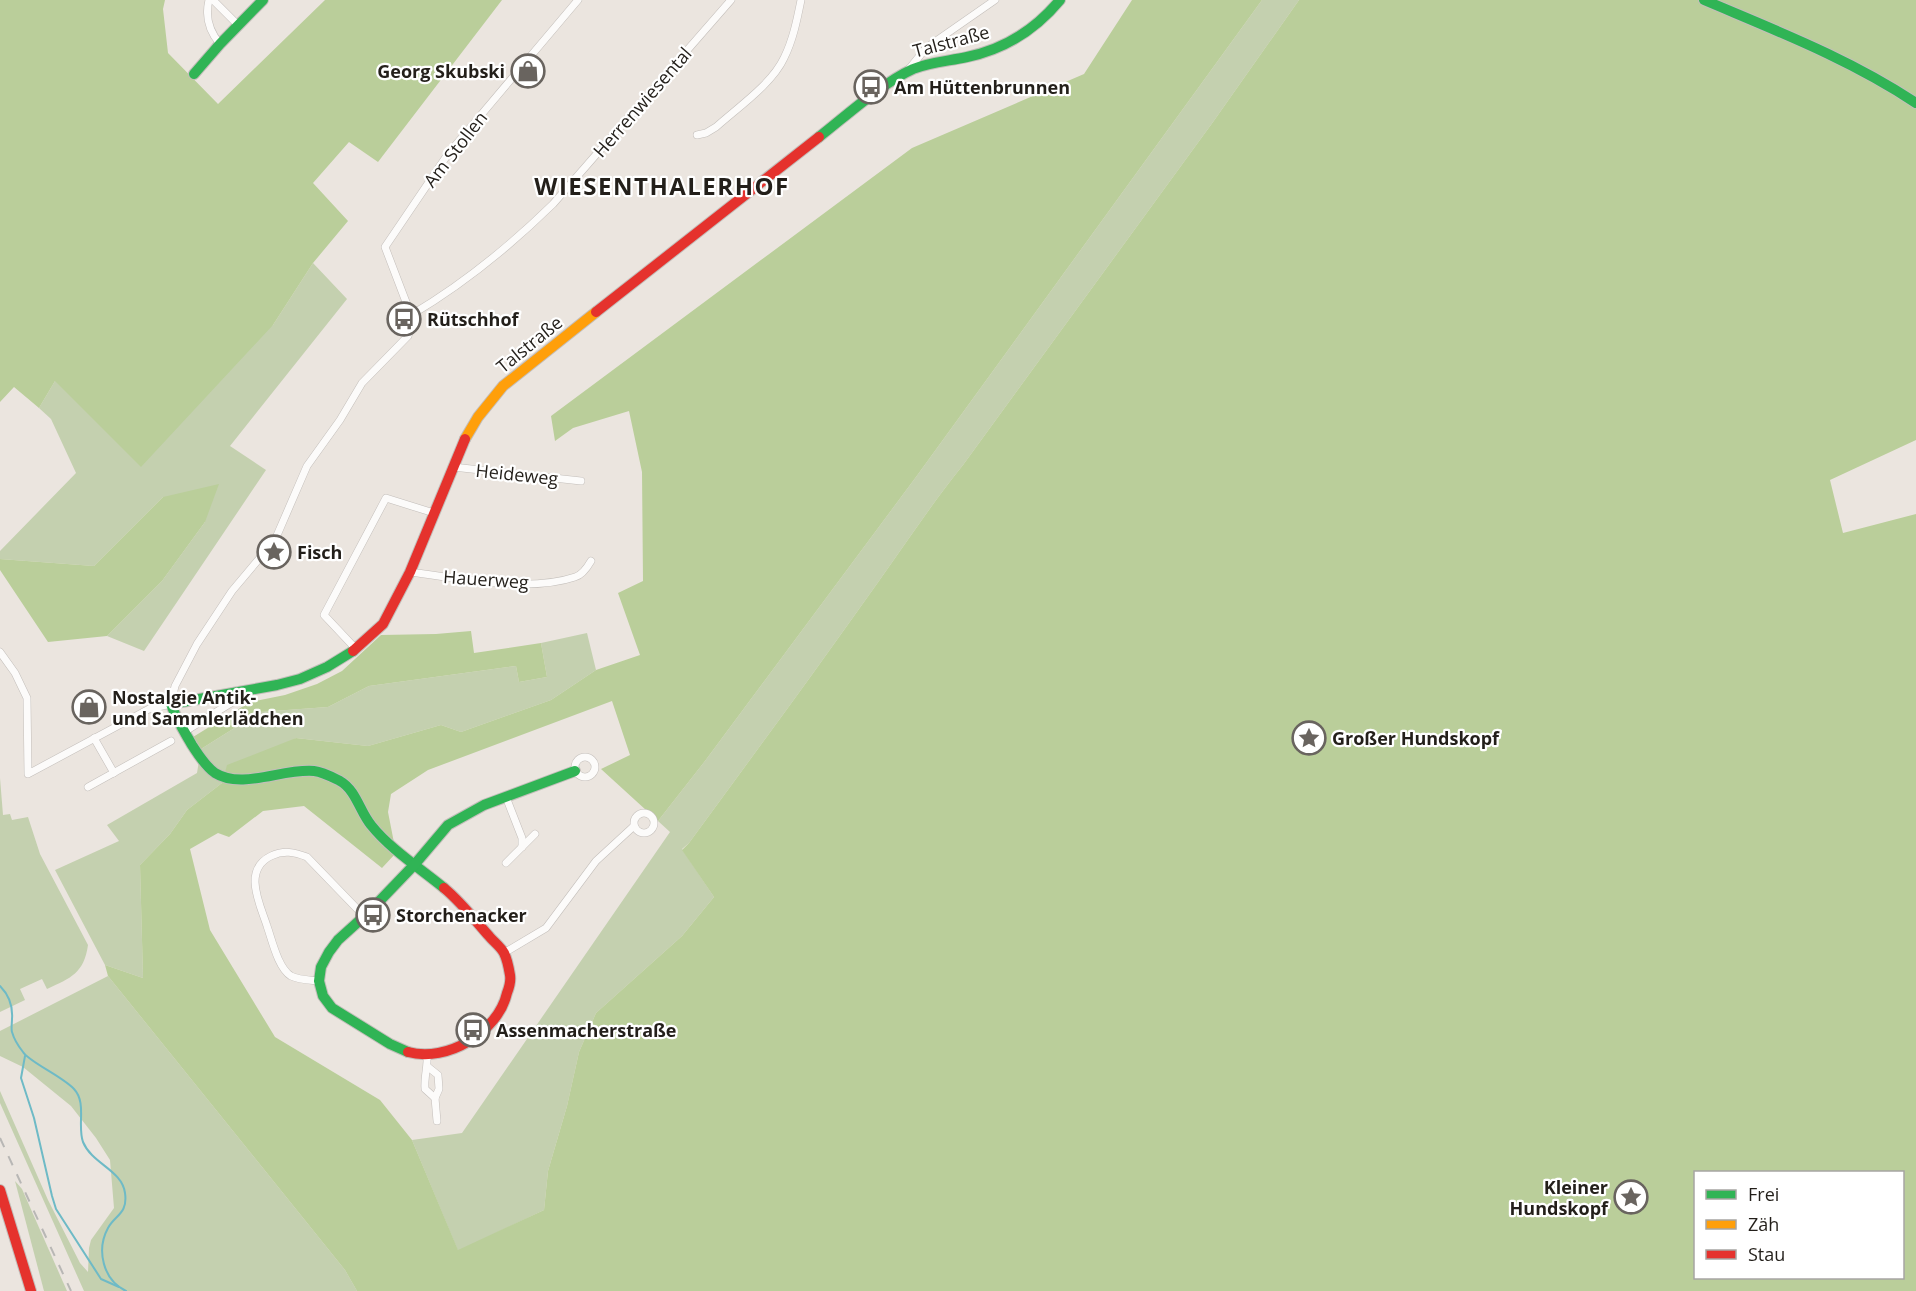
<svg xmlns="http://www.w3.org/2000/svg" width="1916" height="1291" font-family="'Open Sans',sans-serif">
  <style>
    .green { fill: #c4d0af }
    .forest { fill: #bace9a; fill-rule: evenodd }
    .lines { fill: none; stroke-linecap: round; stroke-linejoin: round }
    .stream { stroke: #6ebac6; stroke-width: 2 }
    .street-casing { stroke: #c3beba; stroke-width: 8 }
    .fast-casing { stroke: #c3beba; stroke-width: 12 }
    .slow-casing { stroke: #c3beba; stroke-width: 12 }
    .jam-casing { stroke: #c3beba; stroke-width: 12 }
    .street { stroke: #fcfbfa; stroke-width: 7 }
    .fast { stroke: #30b455; stroke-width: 10 }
    .slow { stroke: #ff9f0a; stroke-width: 10 }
    .jam { stroke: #e5322d; stroke-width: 10 }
    .rail { stroke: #b8b7b5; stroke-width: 2; stroke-dasharray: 10 10; stroke-linecap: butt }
    .labels { text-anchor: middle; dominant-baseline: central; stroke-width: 4.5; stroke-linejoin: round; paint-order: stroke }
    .street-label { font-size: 18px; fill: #231f1a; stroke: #fff }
    .poi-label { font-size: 18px; font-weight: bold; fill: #231f1a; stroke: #fff; text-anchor: start }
    .district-label { font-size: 24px; font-weight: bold; letter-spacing: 1.5px; fill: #231f1a; stroke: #fff }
  </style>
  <rect width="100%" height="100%" fill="#ebe5df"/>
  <g class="green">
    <path d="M 1262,0 L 1299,0 L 1213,122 L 963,465 C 926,511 894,561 859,609 C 803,688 746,765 689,843 L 682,849 L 714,897 L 682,936 L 596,1013 L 579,1052 L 567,1106 L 548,1171 L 544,1210 L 458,1251 L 412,1140 L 462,1133 L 670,832 L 658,821 L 705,761 L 916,477 Z"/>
    <polygon points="313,263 347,299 230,446 266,470 144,651 107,636 162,581 205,522 163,497 94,566 0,559 0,551 76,473 51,419 39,408 55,381 273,325"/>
    <polygon points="587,633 596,670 551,700 461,732 441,725 368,746 296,738 222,783 187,810 170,834 140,865 143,978 105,965 55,870 119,841 107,825 197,773 201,749 260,712 328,707 369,686 516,666 519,682 547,677 541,643"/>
    <path d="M 0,778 L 3,815 L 10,814 L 12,820 L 28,817 L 40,854 L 88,945 C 84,973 71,978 47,989 L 42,979 L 20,989 L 25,1000 L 0,1012 Z"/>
    <polygon points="108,976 345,1270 357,1291 84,1291 0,1103 0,1091 48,1200 80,1263 88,1272 89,1248 91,1240 114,1208 110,1160 96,1138 71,1106 23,1067 0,1056 0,1031"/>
    <polygon points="15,1181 22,1189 67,1291 44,1291"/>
  </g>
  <g class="forest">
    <polygon points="0,0 165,0 163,9 168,53 218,104 325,0 502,0 378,162 349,142 313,183 348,221 313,263 273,325 141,467 55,381 39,408 14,387 0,402"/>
    <path d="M 1132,0 L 1262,0 L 916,477 L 705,761 L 658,821 L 601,769 L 630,755 L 612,701 L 428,770 L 391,794 L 388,812 L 396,853 L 382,868 L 304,806 L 263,811 L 229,837 L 218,833 L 190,849 L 210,930 L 275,1037 L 380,1100 L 412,1140 L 458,1250 L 544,1210 L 548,1171 L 567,1106 L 579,1052 L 596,1013 L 682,936 L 714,897 L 682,850 L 689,843 C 746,765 803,688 859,609 C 894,561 926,511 963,465 L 1213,122 L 1299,0 L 1916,0 L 1916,440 L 1830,480 L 1843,533 L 1916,514 L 1916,1291 L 357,1291 L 345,1270 L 108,976 L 105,965 L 143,978 L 140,865 L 170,834 L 187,810 L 222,783 L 227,765 L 296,738 L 368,746 L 441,725 L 461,732 L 551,700 L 596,670 L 640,655 L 618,593 L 643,581 L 642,472 L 629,411 L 573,428 L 555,441 L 551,416 L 912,148 L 1084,74 ZM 1696,1172 L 1902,1172 L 1902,1278 L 1696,1278 Z"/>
    <polygon points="219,484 205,522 162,581 107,636 48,642 0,570 0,559 94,566 163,497"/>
    <polygon points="471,631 474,653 541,643 547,677 519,682 516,666 369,686 328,707 260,712 201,749 193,737 250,702 285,695 317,684 342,671 381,635 436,634"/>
  </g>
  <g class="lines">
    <g class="stream">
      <path d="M 0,986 C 9,995 13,1006 12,1019 C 12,1023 11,1029 12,1032 C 14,1039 19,1047 23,1052 C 29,1062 62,1076 74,1089 C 87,1103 77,1125 83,1142 C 92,1164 122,1170 125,1193 C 128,1214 115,1215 108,1228 C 96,1250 103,1280 126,1291"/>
      <polyline points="25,1056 21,1078 34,1118 52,1196 56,1209 101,1279 119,1287"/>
    </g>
    <g class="street-casing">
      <g id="street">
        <path d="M 209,0 C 205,16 209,31 220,44"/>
        <polyline points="213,0 238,25"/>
        <polyline points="909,69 926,48 995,0"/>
        <path d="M 697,135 L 706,133 L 716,127 C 737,108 772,84 784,58 C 793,40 797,20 801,0"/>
        <path d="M 411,315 C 462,285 510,246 553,204 L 731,0"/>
        <polyline points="453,467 581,481"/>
        <path d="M 410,572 C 458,578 528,593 575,577 C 582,575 587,568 591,561"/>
        <polyline points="356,649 324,615 386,498 434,513"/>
        <polyline points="0,652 15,673 27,698 28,774 149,709 171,704 175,686 197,644 232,591 275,540 307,466 340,420 362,383 408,336 411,326 411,315 385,247 448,154 578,0"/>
        <polyline points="184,732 247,693"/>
        <polyline points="94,738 114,773"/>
        <circle cx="585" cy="767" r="10"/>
        <polyline points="88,787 171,741"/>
        <polyline points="506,797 522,838 522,847"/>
        <circle cx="644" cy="823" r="10"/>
        <polyline points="506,863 535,834"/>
        <polyline points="504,953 546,928 596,861 634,826"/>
        <path d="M 319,981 C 310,980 299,980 291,976 C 278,968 272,940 267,926 C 260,904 242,870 271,856 C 284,850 294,852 307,857 L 364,916"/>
        <path d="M 427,1054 C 428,1067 424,1076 425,1089 L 435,1098"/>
        <polyline points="428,1067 438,1075 439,1089 435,1098 437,1121"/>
      </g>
    </g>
    <g class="fast-casing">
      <g id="fast">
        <path d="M 1704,0 C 1777,31 1850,59 1916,103"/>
        <polyline points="194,74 220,44 263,0"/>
        <path d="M 819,137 C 846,116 882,83 913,69 C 930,62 949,61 967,57 C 1005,49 1036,29 1060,0"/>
        <path d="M 353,651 L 327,667 L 300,679 L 277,685 L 171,704 C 176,719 184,731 192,745 C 198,754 205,766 215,773 C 242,790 283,768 314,771 C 323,772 332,777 340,781 C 356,790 360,812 371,825 C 390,849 421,869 444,888"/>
        <polyline points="408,1052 390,1044 332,1008 323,996 319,981 321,967 329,952 338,940 369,912 415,864 448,825 484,805 575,771"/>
      </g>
    </g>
    <g class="slow-casing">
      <polyline id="slow" points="465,439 478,417 503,386 596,312"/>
    </g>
    <g class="jam-casing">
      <g id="jam">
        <polyline points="596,312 819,137"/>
        <polyline points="353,651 383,624 410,572 465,439"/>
        <path d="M 408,1052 C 447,1063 498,1032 507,993 C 509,988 511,981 510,975 C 509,969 507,959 504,953 C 501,947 493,941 489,936 C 474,919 461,902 444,888"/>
        <polyline points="0,1190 31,1291"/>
      </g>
    </g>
    <use href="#street" class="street"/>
    <use href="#fast" class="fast"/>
    <use href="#slow" class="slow"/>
    <use href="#jam" class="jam"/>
    <polyline class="rail" points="0,1138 71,1291"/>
  </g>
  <defs>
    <g id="shop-ring" transform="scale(1.725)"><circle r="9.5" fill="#fff" stroke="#69645f" stroke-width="1.5"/><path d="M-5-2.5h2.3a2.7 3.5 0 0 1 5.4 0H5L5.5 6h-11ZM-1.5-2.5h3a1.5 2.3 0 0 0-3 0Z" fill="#69645f"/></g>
    <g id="bus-ring" transform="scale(1.725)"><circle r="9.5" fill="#fff" stroke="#69645f" stroke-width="1.5"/><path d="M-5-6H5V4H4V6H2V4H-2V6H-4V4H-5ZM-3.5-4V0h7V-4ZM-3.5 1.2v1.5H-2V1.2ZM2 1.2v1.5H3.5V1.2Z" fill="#69645f"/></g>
    <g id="sight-ring" transform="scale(1.725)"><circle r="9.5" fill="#fff" stroke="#69645f" stroke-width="1.5"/><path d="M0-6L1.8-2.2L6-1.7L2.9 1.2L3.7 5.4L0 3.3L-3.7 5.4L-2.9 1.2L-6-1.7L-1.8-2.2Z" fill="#69645f"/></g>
  </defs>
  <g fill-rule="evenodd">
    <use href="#shop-ring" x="528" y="71"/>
    <use href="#bus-ring" x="871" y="87"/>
    <use href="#bus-ring" x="404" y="319"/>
    <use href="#sight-ring" x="274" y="552"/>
    <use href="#shop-ring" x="89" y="707"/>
    <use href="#sight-ring" x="1309" y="738"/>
    <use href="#bus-ring" x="373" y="915"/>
    <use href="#bus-ring" x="473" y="1030"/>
    <use href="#sight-ring" x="1631" y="1197"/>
  </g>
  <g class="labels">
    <g class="street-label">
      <text transform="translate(951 41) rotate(-15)">Talstraße</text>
      <text transform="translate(642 102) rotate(-49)">Herrenwiesental</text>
      <text transform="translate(455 149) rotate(-52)">Am Stollen</text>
      <text transform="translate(529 344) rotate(-39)">Talstraße</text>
      <text transform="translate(517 474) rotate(6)">Heideweg</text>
      <text transform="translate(486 579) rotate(4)">Hauerweg</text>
    </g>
    <g class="poi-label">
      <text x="505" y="71" text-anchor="end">Georg Skubski</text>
      <text x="894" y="87">Am Hüttenbrunnen</text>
      <text x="427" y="319">Rütschhof</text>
      <text x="297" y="552">Fisch</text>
      <text x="112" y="697">Nostalgie Antik-<tspan x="112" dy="21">und Sammlerlädchen</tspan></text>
      <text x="1332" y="738">Großer Hundskopf</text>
      <text x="396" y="915">Storchenacker</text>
      <text x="496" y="1030">Assenmacherstraße</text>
      <text x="1608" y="1187" text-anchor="end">Kleiner<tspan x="1608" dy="21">Hundskopf</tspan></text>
    </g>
    <g class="district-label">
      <text x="662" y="185">WIESENTHALERHOF</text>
    </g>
  </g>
  <rect x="1694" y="1171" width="210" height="108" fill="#ffffff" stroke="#a7a5a3" stroke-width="1.5"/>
  <rect x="1706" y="1190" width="30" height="9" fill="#30b455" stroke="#a7a5a3" stroke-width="1.5"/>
  <text x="1748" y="1201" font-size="18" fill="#231f1a">Frei</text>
  <rect x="1706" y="1220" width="30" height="9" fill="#ff9f0a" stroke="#a7a5a3" stroke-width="1.5"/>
  <text x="1748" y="1231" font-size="18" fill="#231f1a">Zäh</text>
  <rect x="1706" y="1250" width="30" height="9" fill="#e5322d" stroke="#a7a5a3" stroke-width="1.5"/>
  <text x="1748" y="1261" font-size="18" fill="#231f1a">Stau</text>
</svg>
